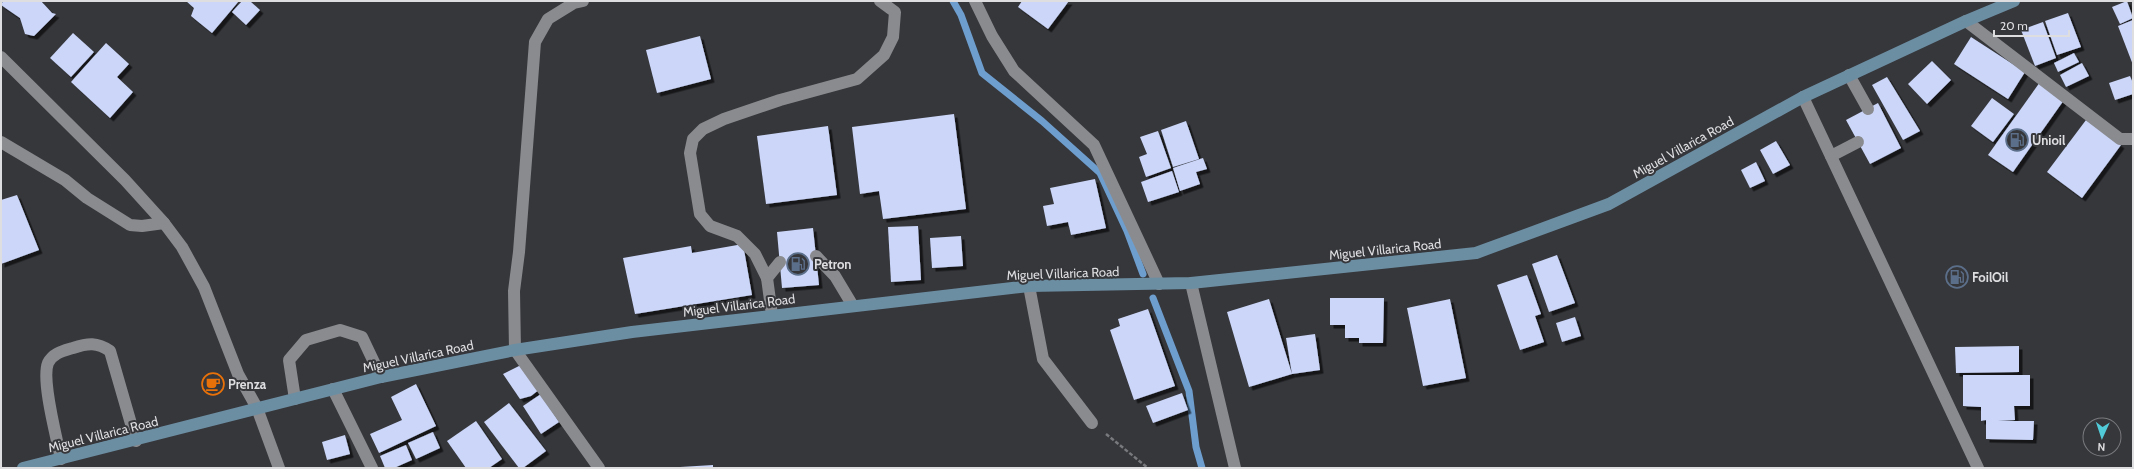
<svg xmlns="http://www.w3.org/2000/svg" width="2134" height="469" font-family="Cabin,sans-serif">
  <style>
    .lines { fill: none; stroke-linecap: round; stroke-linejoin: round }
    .stream { stroke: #6e9ece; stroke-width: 7 }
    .building { fill: #cbd6f9; filter: url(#shadow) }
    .path { stroke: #78797c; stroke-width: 2.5; stroke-dasharray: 4 2; stroke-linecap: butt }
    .service { stroke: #8a8b8f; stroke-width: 12 }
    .minor { stroke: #8a8b8f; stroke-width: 12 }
    .secondary { stroke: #6c8ea3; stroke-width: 12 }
    .labels { text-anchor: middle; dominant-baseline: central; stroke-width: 4; stroke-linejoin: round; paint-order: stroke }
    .poi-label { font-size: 13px; font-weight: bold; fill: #dedee1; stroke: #36373b; text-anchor: start }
    .street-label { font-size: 13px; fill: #dedee1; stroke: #36373b }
  </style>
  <defs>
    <filter id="shadow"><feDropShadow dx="3.5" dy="3.5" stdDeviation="0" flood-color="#0009"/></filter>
  </defs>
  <rect width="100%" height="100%" fill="#36373b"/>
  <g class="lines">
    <g class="stream">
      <polyline points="953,1 961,15 982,73 1042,121 1100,173 1127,231 1143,274"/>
      <polyline points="1153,298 1189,391 1196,447 1202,468"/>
    </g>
  </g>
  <g class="building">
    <polygon points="3,1 41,1 52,13 56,14 34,36 25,34 20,18 1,5"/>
    <polygon points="186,1 239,1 212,33 191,16 194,8"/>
    <polygon points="242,1 250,1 260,10 246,25 232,12"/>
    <polygon points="1022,1 1069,1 1048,29 1018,7"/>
    <polygon points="2127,1 2133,18 2120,24 2112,7"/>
    <polygon points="2068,13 2081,47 2057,55 2045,21"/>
    <polygon points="2133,20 2133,65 2118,26"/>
    <polygon points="2043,22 2056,58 2035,66 2021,30"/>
    <polygon points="73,33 94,52 71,77 50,58"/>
    <polygon points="700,36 711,79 657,93 646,50"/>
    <polygon points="1971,37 2025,72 2008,99 1954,64"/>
    <polygon points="106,43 129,64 117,77 133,92 110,118 71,82"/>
    <polygon points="2074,53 2079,62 2058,72 2054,63"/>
    <polygon points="1932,61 1951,80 1927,104 1908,84"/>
    <polygon points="2082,63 2089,76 2066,87 2060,75"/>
    <polygon points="2130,76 2133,83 2133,94 2115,100 2109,83"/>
    <polygon points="1887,77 1920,131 1903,140 1872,85"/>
    <polygon points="2040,82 2064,100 2013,172 1988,155"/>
    <polygon points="1992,98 2014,114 1993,142 1971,126"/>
    <polygon points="1878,103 1901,148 1870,164 1846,120"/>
    <polygon points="954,114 966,209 883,219 879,191 860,194 852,127"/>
    <polygon points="2086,120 2121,145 2082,198 2047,172"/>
    <polygon points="1186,121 1199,159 1173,167 1161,130"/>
    <polygon points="828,126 837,195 766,204 757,136"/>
    <polygon points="1158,131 1171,168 1146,177 1139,157 1147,154 1140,137"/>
    <polygon points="1776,141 1790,165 1773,174 1760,150"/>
    <polygon points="1203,158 1207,169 1196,172 1200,184 1180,191 1173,168"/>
    <polygon points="1756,162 1765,181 1750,188 1741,170"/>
    <polygon points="1172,171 1179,192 1148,202 1141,182"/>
    <polygon points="1095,179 1106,228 1071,235 1068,222 1047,226 1043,206 1054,204 1050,188"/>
    <polygon points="17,195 39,250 1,264 1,200"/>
    <polygon points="918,226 921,280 891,282 888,227"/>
    <polygon points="813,228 819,285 782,288 777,232"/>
    <polygon points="961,236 963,266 932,268 930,238"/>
    <polygon points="743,244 752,295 635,314 623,258 691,246 692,253"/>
    <polygon points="1557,255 1575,303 1549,312 1532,264"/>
    <polygon points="1527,275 1541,314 1535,316 1544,342 1520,350 1497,285"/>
    <polygon points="1330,298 1384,298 1383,343 1359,343 1359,338 1345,338 1345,325 1330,325"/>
    <polygon points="1269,299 1292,374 1286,338 1315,334 1320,370 1292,374 1249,387 1227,312"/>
    <polygon points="1450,299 1466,378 1423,386 1407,308"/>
    <polygon points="1148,309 1175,386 1134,400 1110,330 1120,326 1118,319"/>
    <polygon points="1575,317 1581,336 1562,342 1556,323"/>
    <polygon points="2019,346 2019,372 1956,373 1955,347"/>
    <polygon points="523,364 540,389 531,396 520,399 503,374"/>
    <polygon points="1963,375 2030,375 2030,406 2014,406 2015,420 1998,421 2034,421 2033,440 1986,439 1986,420 1981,421 1981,407 1963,406"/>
    <polygon points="416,384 436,426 379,453 370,434 402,420 391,397"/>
    <polygon points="1182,393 1188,410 1153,423 1146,406"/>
    <polygon points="541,394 559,422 541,434 523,406"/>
    <polygon points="509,403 546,451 523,468 519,468 484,422"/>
    <polygon points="476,421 502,459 489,468 466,468 447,441"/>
    <polygon points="433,432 440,448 416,459 408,443"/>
    <polygon points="345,435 350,454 327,460 322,442"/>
    <polygon points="406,445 412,460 394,468 385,468 380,456"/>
    <polygon points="713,465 713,468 680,468 680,467"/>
  </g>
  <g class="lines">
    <polyline class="path" points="1106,434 1148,468"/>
    <g class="service">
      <polyline points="1849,75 1868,109"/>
      <polyline points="1803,97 1978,468"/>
      <polyline points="1,142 65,180 87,198 130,225 142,226 164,223"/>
      <polyline points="1831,156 1858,142"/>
      <polyline points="816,256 835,276 853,306"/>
      <polyline points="767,278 755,254 737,236 710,226 700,214 690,153 693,139 703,129 724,119 780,100 857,79 884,55 893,37 895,12 880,1"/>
      <polyline points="1191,283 1235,468"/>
      <polyline points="1029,286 1043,359 1092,423"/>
      <polyline points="772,315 767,278 780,262"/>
      <polyline points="515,350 514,291 519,252 535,42 548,19 574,3 583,1"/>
      <polyline points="295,399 289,360 306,340 340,330 362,337 381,377"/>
      <path d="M 61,459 C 57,439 41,380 48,363 C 53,353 63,351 73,348 C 88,343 97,342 110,351 L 136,441"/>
    </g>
    <g class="minor">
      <polyline points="975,1 992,36 1014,71 1094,145 1159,284"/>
      <polyline points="1966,21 2120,139 2133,139"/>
      <polyline points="1,57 125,180 164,223 182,247 204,287 238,374 257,408 279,468"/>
      <polyline points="515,350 599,468"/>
      <polyline points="333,389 372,468"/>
    </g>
    <polyline class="secondary" points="23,468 381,377 515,350 632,332 1029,286 1191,283 1476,253 1609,204 1803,97 1966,21 2014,1"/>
  </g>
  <defs>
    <g id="fuel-ring" transform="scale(1.15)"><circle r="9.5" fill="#36373b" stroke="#5c6f8a" stroke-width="1.5"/><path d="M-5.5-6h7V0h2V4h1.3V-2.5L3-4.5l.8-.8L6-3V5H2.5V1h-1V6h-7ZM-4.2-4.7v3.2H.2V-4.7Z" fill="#5c6f8a"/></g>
    <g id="cafe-ring" transform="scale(1.15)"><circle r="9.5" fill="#36373b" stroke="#e8710a" stroke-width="1.5"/><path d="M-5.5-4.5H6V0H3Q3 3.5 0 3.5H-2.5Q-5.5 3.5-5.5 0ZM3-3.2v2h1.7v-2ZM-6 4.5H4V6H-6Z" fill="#e8710a"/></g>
  </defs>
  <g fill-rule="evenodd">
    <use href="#fuel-ring" x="2017" y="140"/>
    <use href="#fuel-ring" x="798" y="264"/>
    <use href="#fuel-ring" x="1957" y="277"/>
    <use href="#cafe-ring" x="213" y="384"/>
  </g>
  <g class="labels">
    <g class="poi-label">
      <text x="2032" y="140">Unioil</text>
      <text x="814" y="264">Petron</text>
      <text x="1972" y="277">FoilOil</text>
      <text x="228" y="384">Prenza</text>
    </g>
    <g class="street-label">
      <text transform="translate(1683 147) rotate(-29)">Miguel Villarica Road</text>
      <text transform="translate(1385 249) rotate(-6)">Miguel Villarica Road</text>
      <text transform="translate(1063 273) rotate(-2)">Miguel Villarica Road</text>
      <text transform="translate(739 305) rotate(-7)">Miguel Villarica Road</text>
      <text transform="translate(418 356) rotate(-12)">Miguel Villarica Road</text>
      <text transform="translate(103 434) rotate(-14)">Miguel Villarica Road</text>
    </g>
  </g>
  <rect width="2134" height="469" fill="none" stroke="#dedee1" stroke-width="4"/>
  <g transform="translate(2102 437) rotate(183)"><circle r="19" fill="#36373b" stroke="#797a7d"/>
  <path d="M0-3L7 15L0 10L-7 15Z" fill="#52cbd9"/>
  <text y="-6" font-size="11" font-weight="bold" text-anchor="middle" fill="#dedee1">N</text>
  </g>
  <path d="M1994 30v6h75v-6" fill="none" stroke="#dedee1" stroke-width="2"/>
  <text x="2000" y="30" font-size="12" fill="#dedee1" stroke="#36373b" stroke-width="3" paint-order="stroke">20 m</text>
</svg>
